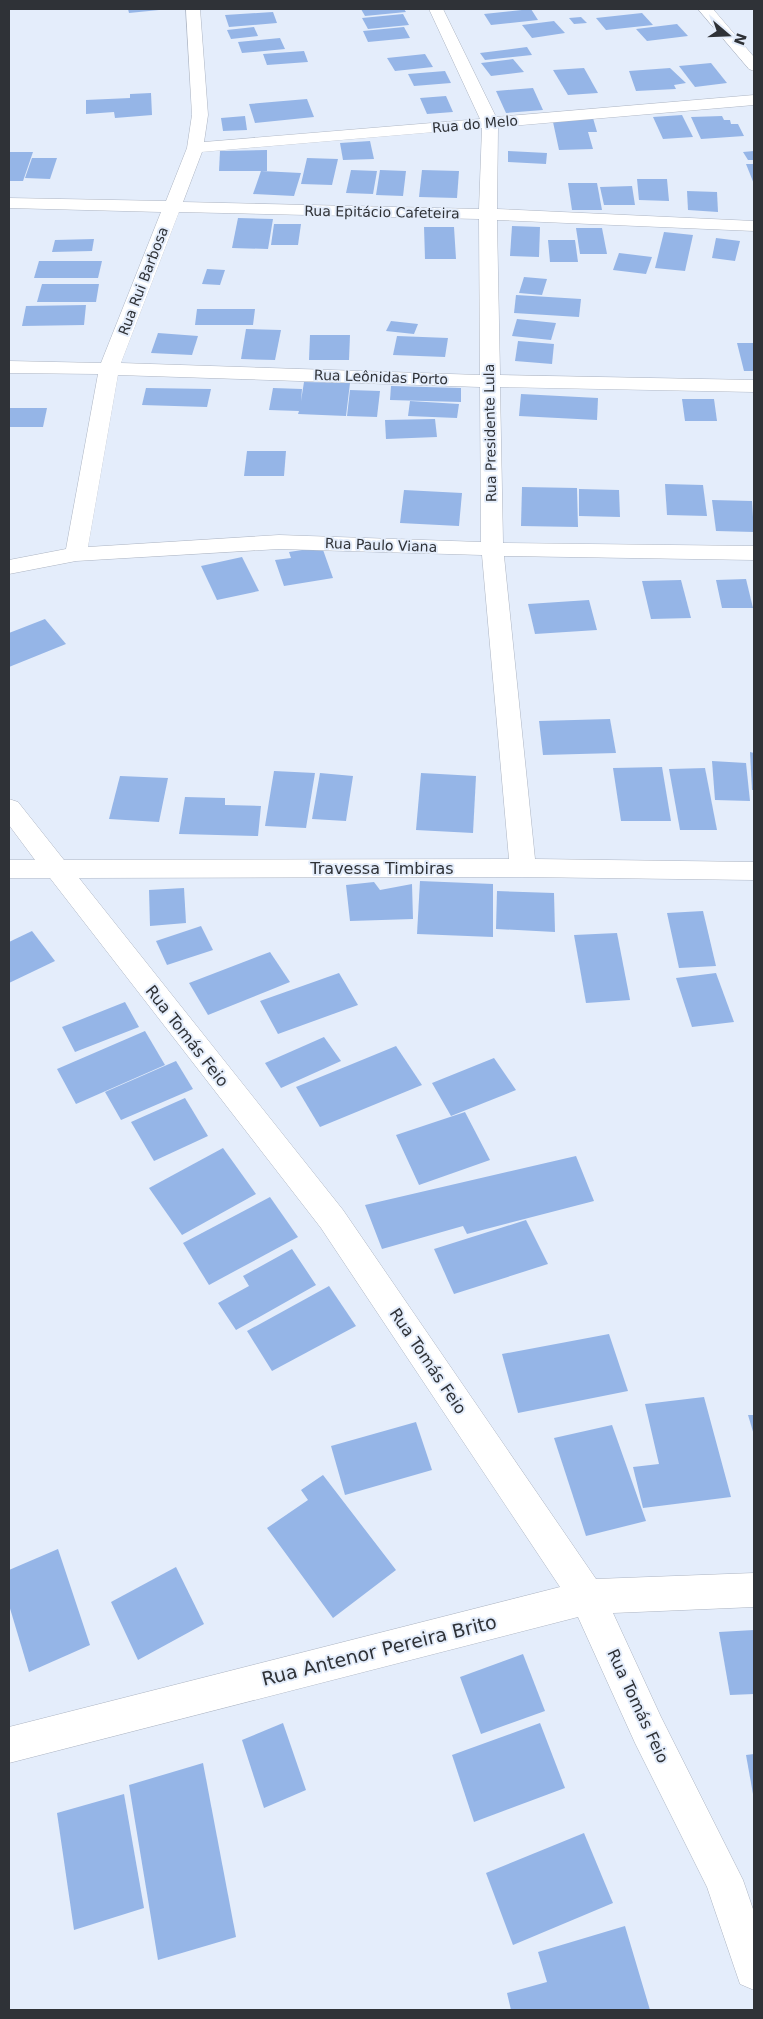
<svg xmlns="http://www.w3.org/2000/svg" width="763" height="2019" font-family="'DejaVu Sans',sans-serif">
  <style>
    .building { fill: #95b5e7 }
    .lines { fill: none; stroke-linecap: round; stroke-linejoin: round }
    .street-casing { stroke: #adb5c3; stroke-width: 1 }
    .street { fill: #fff; fill-rule: evenodd }
    .labels { text-anchor: middle; dominant-baseline: central; stroke-width: 4; stroke-linejoin: round; paint-order: stroke }
    .far-street-label { font-size: 14px; fill: #2f3237; stroke: #e4edfb }
    .street-label { font-size: 16px; fill: #2f3237; stroke: #e4edfb }
    .near-street-label { font-size: 19px; fill: #2f3237; stroke: #e4edfb }
  </style>
  <rect width="100%" height="100%" fill="#e4edfb"/>
  <g class="building">
    <polygon points="128,9 159,9 159,10 129,13"/>
    <polygon points="361,9 404,9 406,12 365,16"/>
    <polygon points="531,9 538,20 491,25 484,14"/>
    <polygon points="273,12 277,23 229,27 225,15"/>
    <polygon points="642,13 653,25 606,30 596,18"/>
    <polygon points="403,14 409,25 368,29 362,18"/>
    <polygon points="581,17 587,23 574,24 569,18"/>
    <polygon points="554,21 565,33 532,38 522,25"/>
    <polygon points="677,24 688,36 647,41 636,29"/>
    <polygon points="254,27 258,36 231,39 227,30"/>
    <polygon points="404,27 410,38 368,42 363,31"/>
    <polygon points="280,38 285,49 242,53 238,42"/>
    <polygon points="527,47 532,55 485,60 480,53"/>
    <polygon points="304,51 308,62 267,65 263,54"/>
    <polygon points="425,54 433,67 395,71 387,58"/>
    <polygon points="513,59 524,72 491,76 481,63"/>
    <polygon points="711,63 727,83 695,87 679,66"/>
    <polygon points="584,68 598,93 568,95 553,70"/>
    <polygon points="670,68 686,83 674,85 676,89 636,91 629,71"/>
    <polygon points="445,71 451,83 414,86 408,74"/>
    <polygon points="533,88 543,110 506,113 496,91"/>
    <polygon points="151,93 152,115 115,118 114,112 86,114 86,100 130,98 130,94"/>
    <polygon points="446,96 453,112 427,114 420,98"/>
    <polygon points="307,99 314,117 255,123 249,104"/>
    <polygon points="682,115 693,137 663,139 653,117"/>
    <polygon points="245,116 247,130 223,131 221,118"/>
    <polygon points="722,116 724,120 730,120 731,124 738,124 744,136 701,139 691,117"/>
    <polygon points="593,118 597,132 588,132 593,149 559,150 553,122"/>
    <polygon points="370,141 374,159 343,160 340,143"/>
    <polygon points="267,150 267,171 219,171 220,151"/>
    <polygon points="508,151 547,153 546,164 508,162"/>
    <polygon points="754,151 754,160 748,160 743,152"/>
    <polygon points="9,152 33,152 23,181 9,181"/>
    <polygon points="32,158 57,158 50,179 25,178"/>
    <polygon points="307,158 338,159 332,185 301,184"/>
    <polygon points="746,164 754,164 754,184"/>
    <polygon points="351,170 377,171 373,194 346,193"/>
    <polygon points="380,170 406,171 403,196 376,195"/>
    <polygon points="422,170 459,171 457,198 419,197"/>
    <polygon points="261,171 301,173 294,196 253,194"/>
    <polygon points="637,179 667,179 669,201 639,200"/>
    <polygon points="568,183 597,183 602,210 572,210"/>
    <polygon points="632,186 635,205 604,205 600,187"/>
    <polygon points="687,191 717,192 718,212 688,210"/>
    <polygon points="238,218 273,219 268,249 232,248"/>
    <polygon points="274,224 301,224 298,245 271,245"/>
    <polygon points="512,226 540,227 539,257 510,256"/>
    <polygon points="424,227 454,227 456,259 425,259"/>
    <polygon points="576,228 602,228 607,254 580,254"/>
    <polygon points="664,232 693,235 685,271 655,268"/>
    <polygon points="716,238 740,241 735,261 712,258"/>
    <polygon points="94,239 92,251 52,252 55,240"/>
    <polygon points="548,240 575,240 578,262 550,262"/>
    <polygon points="619,253 652,257 646,274 613,270"/>
    <polygon points="39,261 102,261 98,278 34,278"/>
    <polygon points="207,269 225,270 220,285 202,284"/>
    <polygon points="524,277 547,279 542,295 519,293"/>
    <polygon points="42,284 99,284 96,302 37,302"/>
    <polygon points="516,295 581,299 579,317 514,313"/>
    <polygon points="86,305 84,325 22,326 26,306"/>
    <polygon points="197,309 255,309 253,325 195,325"/>
    <polygon points="517,319 556,323 551,340 512,336"/>
    <polygon points="391,321 418,324 414,334 386,331"/>
    <polygon points="246,329 281,330 275,360 241,359"/>
    <polygon points="158,333 198,336 192,355 151,353"/>
    <polygon points="310,335 350,335 349,360 309,360"/>
    <polygon points="397,336 448,338 445,357 393,355"/>
    <polygon points="518,341 554,344 552,364 515,361"/>
    <polygon points="737,343 754,343 754,371 744,371"/>
    <polygon points="304,382 350,383 346,416 298,414 299,411 269,410 273,388 302,389 301,401"/>
    <polygon points="391,386 461,388 461,402 390,400"/>
    <polygon points="146,388 211,389 207,407 142,405"/>
    <polygon points="350,390 380,391 377,417 347,416"/>
    <polygon points="521,394 598,398 597,420 519,416"/>
    <polygon points="682,399 714,399 717,421 685,421"/>
    <polygon points="410,401 459,404 457,418 408,416"/>
    <polygon points="9,408 47,408 43,427 9,427"/>
    <polygon points="435,419 437,437 386,439 385,420"/>
    <polygon points="247,451 286,451 284,476 244,476"/>
    <polygon points="665,484 703,485 707,516 667,515"/>
    <polygon points="522,487 577,488 578,527 521,526"/>
    <polygon points="579,489 619,490 620,517 579,516"/>
    <polygon points="404,490 462,493 459,526 400,523"/>
    <polygon points="712,500 752,501 754,532 716,531"/>
    <polygon points="322,547 333,578 284,586 275,560 291,558 289,552"/>
    <polygon points="242,557 259,591 217,600 201,566"/>
    <polygon points="746,579 753,608 722,608 716,580"/>
    <polygon points="681,580 691,618 651,619 642,581"/>
    <polygon points="589,600 597,630 535,634 528,604"/>
    <polygon points="45,619 66,644 9,667 9,633"/>
    <polygon points="610,719 616,753 543,755 539,721"/>
    <polygon points="750,752 754,753 754,790 752,790"/>
    <polygon points="712,761 746,763 750,801 715,800"/>
    <polygon points="662,767 671,821 621,821 613,768"/>
    <polygon points="705,768 717,830 680,830 669,769"/>
    <polygon points="274,771 315,773 306,828 265,826"/>
    <polygon points="320,773 353,776 346,821 312,819"/>
    <polygon points="421,773 476,776 473,833 416,830"/>
    <polygon points="120,776 168,778 159,822 109,819"/>
    <polygon points="185,797 225,798 225,805 261,806 258,836 179,834"/>
    <polygon points="420,881 493,884 493,937 417,934"/>
    <polygon points="374,882 380,890 412,884 413,919 350,921 346,885"/>
    <polygon points="184,888 186,923 150,926 149,890"/>
    <polygon points="497,891 554,893 555,932 496,929"/>
    <polygon points="703,911 716,966 679,968 667,913"/>
    <polygon points="201,926 213,950 167,965 156,941"/>
    <polygon points="32,931 55,961 9,983 9,942"/>
    <polygon points="617,933 630,1000 586,1003 574,935"/>
    <polygon points="270,952 290,982 208,1015 189,983"/>
    <polygon points="339,973 358,1005 278,1034 260,1001"/>
    <polygon points="716,973 734,1022 692,1027 676,978"/>
    <polygon points="125,1002 139,1027 75,1052 62,1027"/>
    <polygon points="145,1031 165,1065 76,1104 57,1069"/>
    <polygon points="324,1037 341,1061 281,1088 265,1063"/>
    <polygon points="396,1046 422,1085 320,1127 296,1087"/>
    <polygon points="494,1058 516,1090 451,1116 432,1083"/>
    <polygon points="176,1061 193,1089 121,1120 105,1092"/>
    <polygon points="185,1098 208,1136 154,1161 131,1122"/>
    <polygon points="465,1112 490,1160 419,1185 396,1135"/>
    <polygon points="223,1148 256,1194 182,1235 149,1188"/>
    <polygon points="576,1156 594,1201 467,1234 463,1226 382,1249 365,1205"/>
    <polygon points="270,1197 298,1237 209,1285 183,1243"/>
    <polygon points="526,1220 548,1264 454,1294 434,1249"/>
    <polygon points="292,1249 316,1285 236,1330 218,1303 249,1286 243,1276"/>
    <polygon points="329,1286 356,1326 272,1371 247,1331"/>
    <polygon points="609,1334 628,1391 518,1413 502,1354"/>
    <polygon points="704,1397 731,1497 643,1508 633,1467 659,1464 645,1404"/>
    <polygon points="748,1415 754,1415 754,1435"/>
    <polygon points="416,1422 432,1470 345,1495 331,1446"/>
    <polygon points="612,1425 646,1521 586,1536 554,1438"/>
    <polygon points="323,1475 396,1570 333,1618 267,1528 308,1500 301,1490"/>
    <polygon points="58,1549 90,1645 29,1672 9,1605 9,1570"/>
    <polygon points="176,1567 204,1624 138,1660 111,1602"/>
    <polygon points="754,1630 754,1694 730,1695 719,1632"/>
    <polygon points="523,1654 545,1711 481,1734 460,1677"/>
    <polygon points="283,1723 306,1790 264,1808 242,1740"/>
    <polygon points="540,1723 565,1788 474,1822 452,1755"/>
    <polygon points="754,1754 754,1794 753,1794 746,1755"/>
    <polygon points="203,1763 236,1937 158,1960 129,1785"/>
    <polygon points="124,1794 144,1908 74,1930 57,1813"/>
    <polygon points="584,1833 613,1903 513,1945 486,1873"/>
    <polygon points="625,1926 650,2010 511,2010 507,1993 547,1982 538,1952"/>
  </g>
  <g class="lines">
    <g class="street-casing">
      <g id="street">
        <path d="M 186,9 L 200,9 L 208,115 L 204,142 L 480,119 L 429,9 L 443,9 L 496,117 L 754,95 L 754,105 L 498,127 L 497,209 L 754,221 L 754,231 L 497,220 L 500,375 L 754,380 L 754,392 L 500,387 L 503,543 L 754,546 L 754,560 L 504,556 L 535,859 L 754,862 L 754,880 L 523,877 L 79,878 L 343,1210 L 596,1579 L 754,1573 L 754,1607 L 613,1613 L 661,1717 L 743,1880 L 754,1912 L 754,1990 L 740,1984 L 707,1887 L 635,1743 L 578,1617 L 9,1763 L 9,1727 L 560,1587 L 321,1228 L 50,878 L 9,878 L 9,860 L 35,860 L 9,825 L 9,799 L 18,802 L 64,860 L 509,859 L 482,555 L 279,549 L 76,561 L 9,574 L 9,560 L 66,549 L 98,374 L 9,373 L 9,361 L 101,363 L 161,212 L 9,208 L 9,198 L 166,201 L 187,148 L 192,115 ZM 482,128 L 479,209 L 183,202 L 202,152 ZM 179,212 L 479,219 L 480,375 L 121,363 ZM 118,375 L 480,387 L 481,542 L 279,535 L 88,547 Z"/>
        <polygon points="698,9 713,9 754,57 754,71 749,69"/>
      </g>
    </g>
    <use href="#street" class="street"/>
  </g>
  <g class="labels">
    <g class="far-street-label">
      <text transform="translate(475 124) rotate(-5)">Rua do Melo</text>
      <text transform="translate(382 212) rotate(1)">Rua Epitácio Cafeteira</text>
      <text transform="translate(143 281) rotate(-69)">Rua Rui Barbosa</text>
      <text transform="translate(381 377) rotate(2)">Rua Leônidas Porto</text>
      <text transform="translate(490 433) rotate(-91)">Rua Presidente Lula</text>
      <text transform="translate(381 545) rotate(2)">Rua Paulo Viana</text>
    </g>
    <g class="street-label">
      <text x="382" y="868">Travessa Timbiras</text>
      <text transform="translate(187 1036) rotate(52)">Rua Tomás Feio</text>
      <text transform="translate(428 1361) rotate(56)">Rua Tomás Feio</text>
      <text transform="translate(638 1706) rotate(65)">Rua Tomás Feio</text>
    </g>
    <g class="near-street-label">
      <text transform="translate(379 1650) rotate(-14)">Rua Antenor Pereira Brito</text>
    </g>
  </g>
  <rect width="763" height="2019" fill="none" stroke="#2f3237" stroke-width="20"/>
  <g transform="translate(728 35) rotate(109)" stroke="#e4edfb" stroke-width="4" paint-order="stroke">
  <path d="M0-4L9 19L0 12L-9 19Z" fill="#2f3237"/>
  <text y="-8" font-size="14" font-weight="bold" text-anchor="middle" fill="#2f3237">N</text>
  </g>
</svg>
